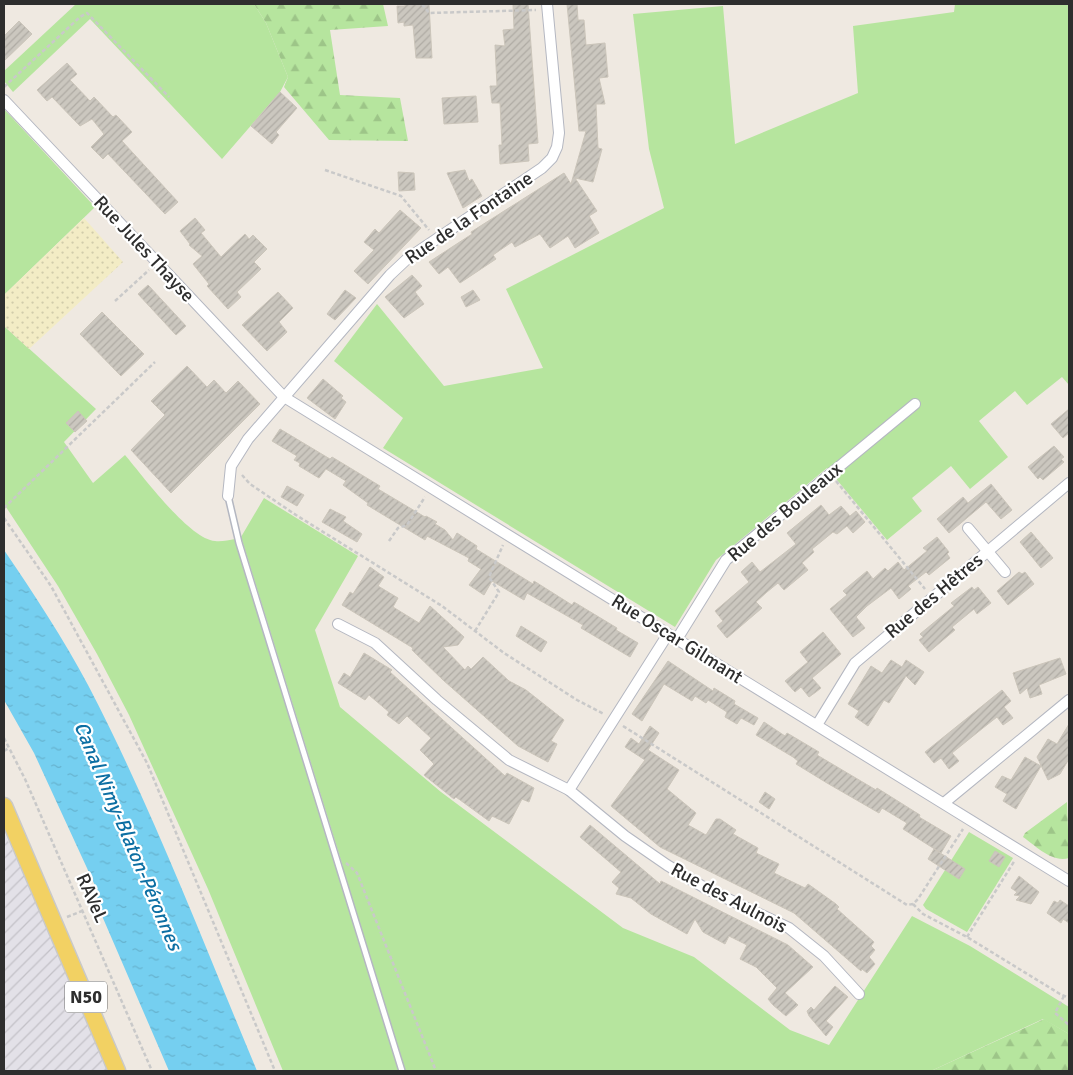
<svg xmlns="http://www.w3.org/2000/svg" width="1073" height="1075" font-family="Signika,sans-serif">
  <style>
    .industrial { fill: url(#industrial-furrows) }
    .grass { fill: #b6e59e }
    .forest { fill: url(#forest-firs) }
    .sand { fill: url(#sand-dots) }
    .water { fill: url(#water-ripples) }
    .building { fill: url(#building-hatch); stroke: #cbc5ba }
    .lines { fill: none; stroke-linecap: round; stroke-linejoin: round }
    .lane-casing { stroke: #b4b7c1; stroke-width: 8 }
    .street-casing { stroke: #b4b7c1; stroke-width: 12 }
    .primary-casing { stroke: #c9c9c9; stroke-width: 19 }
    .path { stroke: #c9c9c9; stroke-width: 2.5; stroke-dasharray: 4 2.5; stroke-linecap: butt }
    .lane { stroke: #fff; stroke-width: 5 }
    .street { stroke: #fff; stroke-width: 10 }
    .primary { stroke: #f2d163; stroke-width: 16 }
    .labels { text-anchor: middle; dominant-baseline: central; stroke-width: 4.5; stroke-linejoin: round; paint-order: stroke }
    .shield { fill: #fff; stroke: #6d6d6d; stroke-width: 1 }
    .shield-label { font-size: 18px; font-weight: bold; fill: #2e2e2e }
    .street-label { font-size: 19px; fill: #2e2e2e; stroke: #fff }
    .water-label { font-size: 20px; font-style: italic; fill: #0d6fa3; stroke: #fff }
  </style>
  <defs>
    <pattern id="industrial-furrows" width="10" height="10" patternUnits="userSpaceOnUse" patternTransform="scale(1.25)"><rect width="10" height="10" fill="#e3e1e8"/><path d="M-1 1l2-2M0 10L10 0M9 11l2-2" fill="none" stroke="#c3c1c7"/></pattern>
    <pattern id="forest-firs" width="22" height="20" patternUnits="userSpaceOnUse" patternTransform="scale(1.25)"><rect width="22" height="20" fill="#b6e59e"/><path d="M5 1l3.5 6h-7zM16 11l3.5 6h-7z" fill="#9dc588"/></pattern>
    <pattern id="sand-dots" width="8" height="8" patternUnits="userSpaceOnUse" patternTransform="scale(1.25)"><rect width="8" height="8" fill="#f3ecc5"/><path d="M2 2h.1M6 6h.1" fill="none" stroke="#d1cbaa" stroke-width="1.8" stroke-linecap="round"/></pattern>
    <pattern id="water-ripples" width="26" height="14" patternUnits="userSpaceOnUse" patternTransform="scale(1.25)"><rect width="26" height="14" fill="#75cff0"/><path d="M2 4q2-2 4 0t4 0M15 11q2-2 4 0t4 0" fill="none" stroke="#66b2ce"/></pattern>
    <pattern id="building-hatch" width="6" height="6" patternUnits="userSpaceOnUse" patternTransform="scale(1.25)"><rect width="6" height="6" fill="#cbc7bf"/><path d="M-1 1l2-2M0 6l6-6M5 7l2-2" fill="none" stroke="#afaba4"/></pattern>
  </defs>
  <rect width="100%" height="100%" fill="#efe9e1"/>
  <polygon class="industrial" points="4,832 22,871 107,1071 4,1071"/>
  <g class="grass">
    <polygon points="76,4 254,4 266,23 288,77 280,92 222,159 90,19 13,92 4,81 4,71"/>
    <polygon points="955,4 1069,4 1069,385 1062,377 1027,405 1015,391 979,421 1008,457 970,489 951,466 912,498 922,511 887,540 827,468 716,560 675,627 383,448 403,418 334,361 377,304 444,386 543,368 506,289 664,208 649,149 633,14 723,6 735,144 858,93 853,26 954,12"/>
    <polygon points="4,109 95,207 4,295"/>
    <path d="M 4,326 L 96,409 L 64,442 L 93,483 L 125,455 C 143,476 189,539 215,541 C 221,542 229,540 235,539 L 336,866 L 343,867 L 241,537 L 264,498 L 358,556 L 315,630 L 340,707 L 441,792 L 623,928 L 694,957 L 790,1030 L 829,1045 L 912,916 L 970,946 L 1069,1007 L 1069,1034 L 1043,1019 L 931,1071 L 283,1071 L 208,889 L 129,715 L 97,654 L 58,586 L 4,504 Z"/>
    <polygon points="969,832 1013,858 967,932 926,909 923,905"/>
  </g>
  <g class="forest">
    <polygon points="254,4 383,4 388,26 330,30 340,95 400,98 408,141 329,140 284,87 288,77 266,23"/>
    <path d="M 1067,802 L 1069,858 C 1052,863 1036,846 1023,837 L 1025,833 Z"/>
    <polygon points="1044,1019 1069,1034 1069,1071 931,1071"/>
  </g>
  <polygon class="sand" points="84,218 123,262 29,349 4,326 4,295"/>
  <path class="water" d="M 4,550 C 34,594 63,638 88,685 C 153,810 203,942 257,1071 L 169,1071 L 93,895 L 98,892 L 34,753 L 4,700 Z"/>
  <g class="building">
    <polygon points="405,4 429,4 432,58 416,58 413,25 404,26 404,22 398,23 397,6 405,6"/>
    <polygon points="513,4 528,4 538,143 528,144 529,161 500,164 499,145 502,145 500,103 492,103 490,86 497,86 495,45 505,46 503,30 514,29"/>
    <polygon points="567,4 577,4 578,20 584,20 586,45 605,43 608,77 599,78 605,104 596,104 598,148 602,149 593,182 575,178 597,211 589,216 599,233 575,248 568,236 550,248 540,234 515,247 512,242 493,255 496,259 460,283 448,267 439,274 429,262 472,234 471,232 564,173 571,184 586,131 579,131"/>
    <polygon points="19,21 32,34 4,61 4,36"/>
    <polygon points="67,63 77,74 70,80 90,101 94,97 113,117 116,115 132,132 122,141 178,202 165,214 108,154 103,159 91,147 104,134 92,119 80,126 52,97 47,101 37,90"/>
    <polygon points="280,92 297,108 276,132 279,135 272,144 251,126"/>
    <polygon points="476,96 478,122 444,124 442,98"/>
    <polygon points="465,170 469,181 472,179 482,196 463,208 447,173"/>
    <polygon points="398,172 414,173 415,190 399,191"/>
    <polygon points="400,210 421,228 368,284 354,271 374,250 364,242 375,229 379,233"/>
    <polygon points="195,218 205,230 201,233 221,257 245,234 249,239 253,235 267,249 254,262 261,269 237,292 241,297 228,309 207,286 209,284 193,264 202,256 189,245 190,244 180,231"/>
    <polygon points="412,275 422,286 415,292 424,304 404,318 385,297"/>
    <polygon points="148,285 186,326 176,335 138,294"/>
    <polygon points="345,290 356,298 335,320 327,314"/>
    <polygon points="473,290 480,300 466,307 461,297"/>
    <polygon points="278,292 293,308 279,322 287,332 267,351 242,325"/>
    <polygon points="102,312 144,354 121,376 80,334"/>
    <polygon points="187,366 207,387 214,380 226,393 238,381 260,404 171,493 131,450 165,415 151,401"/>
    <polygon points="323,379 343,396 341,398 346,402 335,419 307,398"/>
    <polygon points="1069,409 1069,433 1063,438 1051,424"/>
    <polygon points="78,411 87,421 75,432 66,423"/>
    <polygon points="280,429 330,459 332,457 380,486 378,489 425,517 426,516 437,522 435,524 445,530 453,540 457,533 477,546 476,549 533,584 534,581 572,605 574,602 617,628 616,630 638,643 630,657 581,628 583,625 527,593 524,600 492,581 484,595 469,585 481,569 468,561 469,558 427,536 425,540 367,505 368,503 343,485 346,481 326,469 319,478 299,466 300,463 294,460 297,456 272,441"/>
    <polygon points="1054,446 1064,457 1061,459 1064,462 1043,480 1040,477 1038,479 1028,467"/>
    <polygon points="991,484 1012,510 1001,519 986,502 949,533 937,519 963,497 968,503"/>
    <polygon points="287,486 304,495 297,506 281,497"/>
    <polygon points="821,505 829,515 841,506 850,516 856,511 865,522 853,533 847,526 837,534 833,532 822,541 812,549 814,552 802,563 808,570 784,590 778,583 767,592 756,602 762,608 727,638 717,626 723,621 715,611 749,582 741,572 752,562 760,572 796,544 787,533"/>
    <polygon points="330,509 346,517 343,521 362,534 357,542 322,522"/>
    <polygon points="1031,532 1053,558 1041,568 1020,542"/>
    <polygon points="937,537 949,552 947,554 950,558 929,575 926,572 908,586 911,589 899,599 891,588 867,606 856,617 865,628 853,637 830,609 847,595 843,591 867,571 873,579 885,568 888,571 898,562 904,570 927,551 923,548"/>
    <polygon points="370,567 384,577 378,586 398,598 393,607 419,623 430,606 464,637 458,645 443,647 465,670 468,666 471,669 483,657 509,681 526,690 564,720 551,741 557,744 548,762 518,746 443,680 412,650 413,648 342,605 350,592 353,594"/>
    <polygon points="1019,572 1022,574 1025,572 1034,584 1008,605 997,591"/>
    <polygon points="972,587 974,590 978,587 991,603 977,614 974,609 952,627 955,630 929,652 919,640 923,637 920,634 954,606 951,603"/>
    <polygon points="521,626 547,642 541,652 516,636"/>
    <polygon points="823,632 841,654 812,678 821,688 816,692 809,697 801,687 795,692 785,681 808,662 800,652"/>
    <polygon points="364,653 392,670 390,672 505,776 507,773 534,788 529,802 522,799 509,824 492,816 489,821 456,797 454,799 424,775 434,764 420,750 431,738 407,716 399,724 387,715 389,712 369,695 365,700 338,683 344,673 350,677"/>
    <polygon points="1060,658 1066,674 1039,685 1042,694 1030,698 1027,688 1020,694 1013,673"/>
    <polygon points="891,660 902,667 906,660 924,672 915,685 906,676 889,703 884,700 868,726 855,717 859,711 848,704 871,666 882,673"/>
    <polygon points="668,661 713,691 714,688 735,701 734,704 758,718 754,725 741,718 737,724 725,717 727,712 708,700 706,703 695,696 692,701 664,684 642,721 632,714"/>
    <polygon points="1002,690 1011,701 1004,707 1013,718 1003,725 997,717 983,728 952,753 959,761 949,769 941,758 934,763 925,752"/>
    <polygon points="764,722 785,736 787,733 819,752 817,755 876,790 877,788 920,815 919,817 951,836 941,853 903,829 907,823 882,808 879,813 827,783 796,764 798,761 793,757 756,735"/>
    <polygon points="1069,724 1069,759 1060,774 1048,780 1037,757 1048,739 1057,744"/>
    <polygon points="650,726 659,733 648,750 679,770 667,789 696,813 688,825 706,835 716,819 720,819 736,830 733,834 758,848 756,853 779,864 774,873 805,888 808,884 836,904 839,907 837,909 874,942 871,946 875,950 869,957 875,964 867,973 862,969 861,971 794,913 660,847 611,806 645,760 625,747 631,738 639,744"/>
    <polygon points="1025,757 1041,766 1016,809 1003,801 1007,794 995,787 1002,776 1011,780"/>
    <polygon points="765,792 775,799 769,809 759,802"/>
    <polygon points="590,825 660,884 661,881 788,945 813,967 785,993 798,1005 786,1016 773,1005 768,999 777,988 756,967 740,959 747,945 729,936 725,944 703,932 695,919 687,934 651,914 631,898 616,894 619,888 612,882 621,872 580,837"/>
    <polygon points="934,849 965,869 959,879 928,859"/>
    <polygon points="995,851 1005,857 999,867 989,861"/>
    <polygon points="1019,876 1039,892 1031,904 1016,900 1020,896 1014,895 1017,892 1011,888"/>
    <polygon points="1060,900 1069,906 1069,923 1063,919 1061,923 1047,913 1054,901 1058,903"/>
    <polygon points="835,986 848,997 826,1021 833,1027 826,1036 809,1016 807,1011 811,1007 814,1010"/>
  </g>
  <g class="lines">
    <g class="lane-casing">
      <polyline id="lane" points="228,496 239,543 402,1071"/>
    </g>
    <g class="street-casing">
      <g id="street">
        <polyline points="4,100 284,397 1069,881"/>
        <polyline points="228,496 231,466 248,439 390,275 407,259 542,168 552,158 557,147 559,133 547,4"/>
        <polyline points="968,528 1005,572"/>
        <polyline points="338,624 375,643 437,700 509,760 569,790"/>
        <polyline points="668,634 569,790 625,836 667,865 705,888 789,928 824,956 859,994"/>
        <polyline points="677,639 726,560 915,404"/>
        <polyline points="817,725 855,663 1069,483"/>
        <polyline points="944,803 1069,700"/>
      </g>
    </g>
    <g class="primary-casing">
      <polyline id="primary" points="4,806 117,1071"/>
    </g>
    <g class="path">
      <polyline points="422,4 429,13 536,10"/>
      <polyline points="4,87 80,17 87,13 169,97"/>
      <polyline points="325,170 401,196 429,230"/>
      <polyline points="115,301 149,270"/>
      <polyline points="242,475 250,484 296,515 442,606 504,653 577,700 604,714"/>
      <polyline points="836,481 925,589"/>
      <polyline points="4,508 155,362"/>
      <polyline points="4,518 51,586 147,763 275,1071"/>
      <polyline points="389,541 398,528 407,525 425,497"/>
      <polyline points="475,631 499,592 489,577 503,545"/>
      <polyline points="623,726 907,905 913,904 918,899 963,829"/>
      <polyline points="4,738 25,779 152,1071"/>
      <polyline points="4,751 9,748"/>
      <polyline points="346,863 357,873 436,1071"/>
      <polyline points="913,904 923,914 967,937 1060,994 1069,998"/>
      <polyline points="67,917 82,911"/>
      <polyline points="967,937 1015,860"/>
      <polyline points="1064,996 1055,1013 1069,1025"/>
    </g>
    <use href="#lane" class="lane"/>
    <use href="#street" class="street"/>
    <use href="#primary" class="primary"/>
  </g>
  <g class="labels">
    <rect class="shield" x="65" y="981.5" width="42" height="31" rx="4"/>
    <g class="shield-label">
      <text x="86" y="997">N50</text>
    </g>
    <g class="street-label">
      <text transform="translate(469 218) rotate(-34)">Rue de la Fontaine</text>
      <text transform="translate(144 249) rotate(47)">Rue Jules Thayse</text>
      <text transform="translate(785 512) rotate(-40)">Rue des Bouleaux</text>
      <text transform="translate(934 596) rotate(-40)">Rue des Hêtres</text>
      <text transform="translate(677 639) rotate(32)">Rue Oscar Gilmant</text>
      <text transform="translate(92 898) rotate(66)">RAVeL</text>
      <text transform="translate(729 898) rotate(28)">Rue des Aulnois</text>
    </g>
    <g class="water-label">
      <text transform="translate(128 836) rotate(67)">Canal Nimy-Blaton-Péronnes</text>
    </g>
  </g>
  <rect width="1073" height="1075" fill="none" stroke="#2e2e2e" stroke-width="10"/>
</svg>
